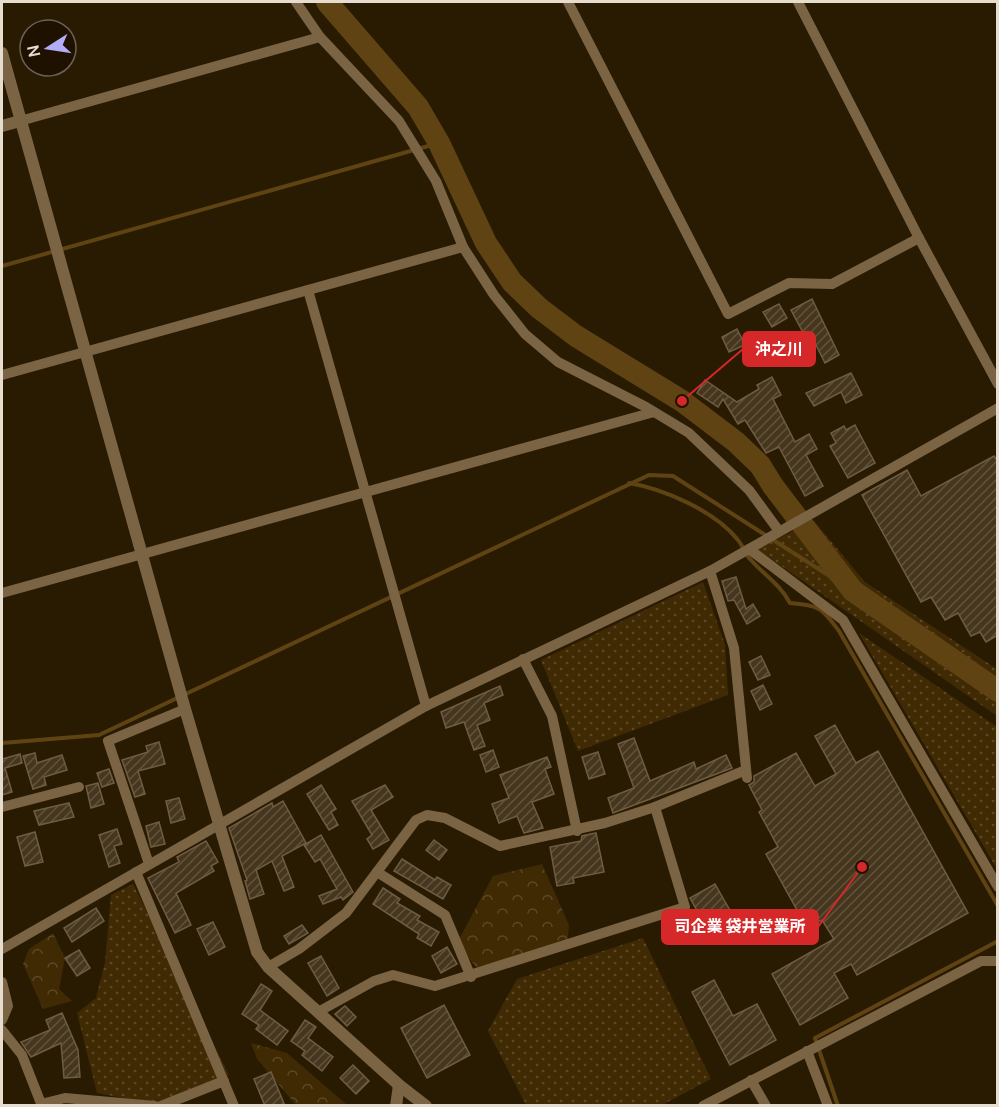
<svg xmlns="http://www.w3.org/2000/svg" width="999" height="1107" font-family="Manrope,'Noto Sans JP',sans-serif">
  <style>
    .grass { fill: url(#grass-dots) }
    .forest { fill: url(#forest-crowns) }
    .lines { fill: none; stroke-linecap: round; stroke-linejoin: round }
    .stream { stroke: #5f4313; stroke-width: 4 }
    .river { stroke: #5f4313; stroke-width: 22 }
    .building { fill: url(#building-hatch); stroke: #6f5d43; stroke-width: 1.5 }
    .minor { stroke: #7a6443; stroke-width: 10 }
    .tertiary { stroke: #7a6443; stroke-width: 12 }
    .leader { fill: none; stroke: #d62828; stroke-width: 2 }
    .callout-dot { fill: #d62828; stroke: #1f1100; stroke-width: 2 }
    .callout { fill: #d62828; stroke: #d62828; stroke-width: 2 }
    .callout-label { font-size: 16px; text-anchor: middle; font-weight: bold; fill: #fff }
  </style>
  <defs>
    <pattern id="grass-dots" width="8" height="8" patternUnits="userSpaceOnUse" patternTransform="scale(1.5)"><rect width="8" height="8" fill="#402a04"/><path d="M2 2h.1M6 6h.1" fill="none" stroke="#5c4827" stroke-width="1.8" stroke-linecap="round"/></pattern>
    <pattern id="forest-crowns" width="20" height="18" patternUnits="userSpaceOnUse" patternTransform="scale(1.5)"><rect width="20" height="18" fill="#402a04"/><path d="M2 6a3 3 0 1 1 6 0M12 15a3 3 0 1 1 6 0" fill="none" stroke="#5c4827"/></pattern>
    <pattern id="building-hatch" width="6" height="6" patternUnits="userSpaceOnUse" patternTransform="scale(1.5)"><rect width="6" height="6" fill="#46361d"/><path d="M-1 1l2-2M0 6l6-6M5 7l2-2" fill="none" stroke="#61533d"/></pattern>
  </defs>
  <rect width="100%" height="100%" fill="#291a02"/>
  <g class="grass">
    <polygon points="814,521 865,582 997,669 997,716 757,549"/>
    <polygon points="703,582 725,645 728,695 578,751 541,660"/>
    <polygon points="859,633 997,727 997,869"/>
    <polygon points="133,884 229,1075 161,1105 97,1093 77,1013 96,998 105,962 111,895"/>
    <polygon points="643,938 711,1079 662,1105 526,1105 488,1031 517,979"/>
  </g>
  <g class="forest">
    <polygon points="542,864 569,925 567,946 476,967 457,943 493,876"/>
    <polygon points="53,933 65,958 59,989 72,1001 43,1009 23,964 29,949"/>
    <polygon points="251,1043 287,1053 347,1105 296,1105 257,1059"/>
  </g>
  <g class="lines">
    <g class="stream">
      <polyline points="2,266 439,143"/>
      <path d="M 629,483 C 664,489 715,511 738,540 C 743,546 745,554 750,559 C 764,575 780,584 790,603 C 819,605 822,608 839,631 L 998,906"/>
      <polyline points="2,743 99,735 649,475 673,476 853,591"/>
      <polyline points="838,1106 815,1038 998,941"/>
    </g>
    <polyline class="river" points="327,2 418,107 439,143 486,243 512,282 539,308 576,336 682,401 736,442 760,465 773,486 853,591 998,691"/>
  </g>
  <g class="building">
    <polygon points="812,299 839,355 825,363 811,335 806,338 791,310"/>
    <polygon points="779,304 787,318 772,327 763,312"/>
    <polygon points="737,329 745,345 729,352 722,337"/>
    <polygon points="851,373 862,395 846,403 841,392 814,406 806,393"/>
    <polygon points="772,377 781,395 773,399 795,442 809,434 817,449 806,455 823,486 805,496 779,447 766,453 745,420 738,424 723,399 718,407 697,393 705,380 737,402 759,389 757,385"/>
    <polygon points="855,425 875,463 848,478 830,446 836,443 831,433 844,426 846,430"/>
    <polygon points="994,456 998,462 998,635 986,642 980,632 971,636 958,613 945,620 931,597 921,602 862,495 907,470 921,496"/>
    <polygon points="736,577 746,609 753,604 760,616 747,624 734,600 728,601 722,581"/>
    <polygon points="761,656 770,675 758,680 749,662"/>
    <polygon points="763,685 772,704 760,710 751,691"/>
    <polygon points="500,686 503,695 484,703 490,720 477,725 485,746 474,750 464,722 446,728 441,712"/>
    <polygon points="835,725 856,763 878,751 968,913 857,975 851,964 834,973 848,998 800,1025 772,974 834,939 822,920 807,928 766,854 778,847 759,812 762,810 749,785 754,782 754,776 796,753 815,786 836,774 815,736"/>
    <polygon points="634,738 650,781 694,762 696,769 726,755 732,768 613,813 608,798 634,788 618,744"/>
    <polygon points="159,742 165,764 138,771 145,794 135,797 122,760 148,752 146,746"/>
    <polygon points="493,750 499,767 486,772 480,755"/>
    <polygon points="598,752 605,774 589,779 582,757"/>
    <polygon points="35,753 37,763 62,755 67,770 44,777 46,785 33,789 23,756"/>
    <polygon points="20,754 22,763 5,768 12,792 2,795 2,759"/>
    <polygon points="547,757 551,767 545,769 554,794 532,802 543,828 524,833 517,816 499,823 492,804 509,798 500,775"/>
    <polygon points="109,769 114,783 102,787 97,773"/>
    <polygon points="98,783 104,804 91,808 86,786"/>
    <polygon points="321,785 336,809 331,812 338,825 329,830 307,794"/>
    <polygon points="385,785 393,797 371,810 389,840 373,849 367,839 372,835 352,801"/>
    <polygon points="179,798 185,819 171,823 166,801"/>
    <polygon points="283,801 306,843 282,856 294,887 284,891 272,861 256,870 264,894 250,899 245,881 247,880 229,828 272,803 273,807"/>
    <polygon points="69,803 74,817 39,825 34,811"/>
    <polygon points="159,822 165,844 151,847 146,826"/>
    <polygon points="117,829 122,844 114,846 120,863 109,867 99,835"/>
    <polygon points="35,832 43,862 25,866 17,837"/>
    <polygon points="596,833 604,872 573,878 574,883 557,886 550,847 581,841 582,836"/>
    <polygon points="321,835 353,892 343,900 341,897 323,904 319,896 337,889 320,859 315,862 304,845"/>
    <polygon points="434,840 447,850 439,860 426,850"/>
    <polygon points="206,841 218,862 211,866 214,871 176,893 191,925 175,933 148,878 179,862 177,857"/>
    <polygon points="402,859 435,880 437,877 451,885 443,899 394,871"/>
    <polygon points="715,884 736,921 711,935 690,898"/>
    <polygon points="383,888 400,899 397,903 420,916 417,920 439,932 431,946 417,938 419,934 373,904"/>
    <polygon points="96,908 104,921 72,942 64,928"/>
    <polygon points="213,922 225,947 209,955 197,929"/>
    <polygon points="302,925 308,933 289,944 284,936"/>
    <polygon points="447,947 457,964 441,973 432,956"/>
    <polygon points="79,950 90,968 77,976 65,958"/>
    <polygon points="321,956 339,988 327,996 308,963"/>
    <polygon points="714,980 733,1016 757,1004 776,1040 730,1065 692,992"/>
    <polygon points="261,984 272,991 260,1010 288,1031 277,1045 256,1029 259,1025 242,1014"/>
    <polygon points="444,1005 470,1055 427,1078 401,1028"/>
    <polygon points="345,1006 356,1017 347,1026 335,1014"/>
    <polygon points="62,1013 78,1050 80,1077 64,1078 61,1043 31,1057 21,1042 50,1030 46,1020"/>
    <polygon points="305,1020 316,1027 308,1038 333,1057 322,1071 302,1055 305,1051 291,1041"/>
    <polygon points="353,1065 369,1081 356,1094 340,1078"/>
    <polygon points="271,1072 285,1106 265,1106 254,1079"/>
  </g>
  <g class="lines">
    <g class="minor">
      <polyline points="296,2 320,37 399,121 436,181 463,247 494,295 525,334 558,362 646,407 689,433 749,490 779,531"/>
      <polyline points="568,2 728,314 789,283 832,284 919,238"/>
      <polyline points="798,2 919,238 998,384"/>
      <polyline points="20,121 320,37"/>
      <polyline points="308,290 426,706"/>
      <polyline points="2,375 463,247"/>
      <polyline points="749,549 843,620 998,887"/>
      <polyline points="710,571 734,648 747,778"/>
      <polyline points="2,593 654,412"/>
      <polyline points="523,659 552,716 577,831"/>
      <polyline points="2,807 79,787"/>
      <polyline points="149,864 108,741 185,709"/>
      <polyline points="136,872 234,1106"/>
      <polyline points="377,872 445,915 471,977"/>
      <polyline points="2,949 426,706 710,571 998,408"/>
      <polyline points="268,967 299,949 346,913 416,820 427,815 445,818 500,846 605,823 655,807 746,770"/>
      <polyline points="2,982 8,1006 2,1020"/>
      <polyline points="318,1012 374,981 393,975 435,986 685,907 655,807"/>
      <polyline points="2,1030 22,1055 42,1106"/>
      <polyline points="807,1051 828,1106"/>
      <polyline points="751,1080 766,1106"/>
      <polyline points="41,1104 65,1098 155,1106"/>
      <polyline points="161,1106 224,1081"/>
      <polyline points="703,1106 981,961 998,961"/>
    </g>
    <g class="tertiary">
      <polyline points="2,53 185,709 257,952 268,967 399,1085 426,1106"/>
      <polyline points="2,126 20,121"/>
      <polyline points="396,1106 399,1085"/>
    </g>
  </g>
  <path class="leader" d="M682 401L743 349M862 867L818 927"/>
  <g class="callout-dot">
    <circle cx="682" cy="401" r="6"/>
    <circle cx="862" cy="867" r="6"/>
  </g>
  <g class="callout">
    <rect x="743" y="332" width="72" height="34" rx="6"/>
    <rect x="662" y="910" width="156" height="34" rx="6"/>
  </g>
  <g class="callout-label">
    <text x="779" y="355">沖之川</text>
    <text x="740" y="932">司企業 袋井営業所</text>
  </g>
  <rect width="999" height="1107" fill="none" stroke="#e7ddce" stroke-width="6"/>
  <g transform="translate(48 48) rotate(258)"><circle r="28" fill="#1f1100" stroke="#6f6352" stroke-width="1.5"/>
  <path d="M0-4.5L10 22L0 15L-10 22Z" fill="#b2adf9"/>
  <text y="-9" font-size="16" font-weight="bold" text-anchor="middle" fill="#e7ddce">N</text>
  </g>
</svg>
